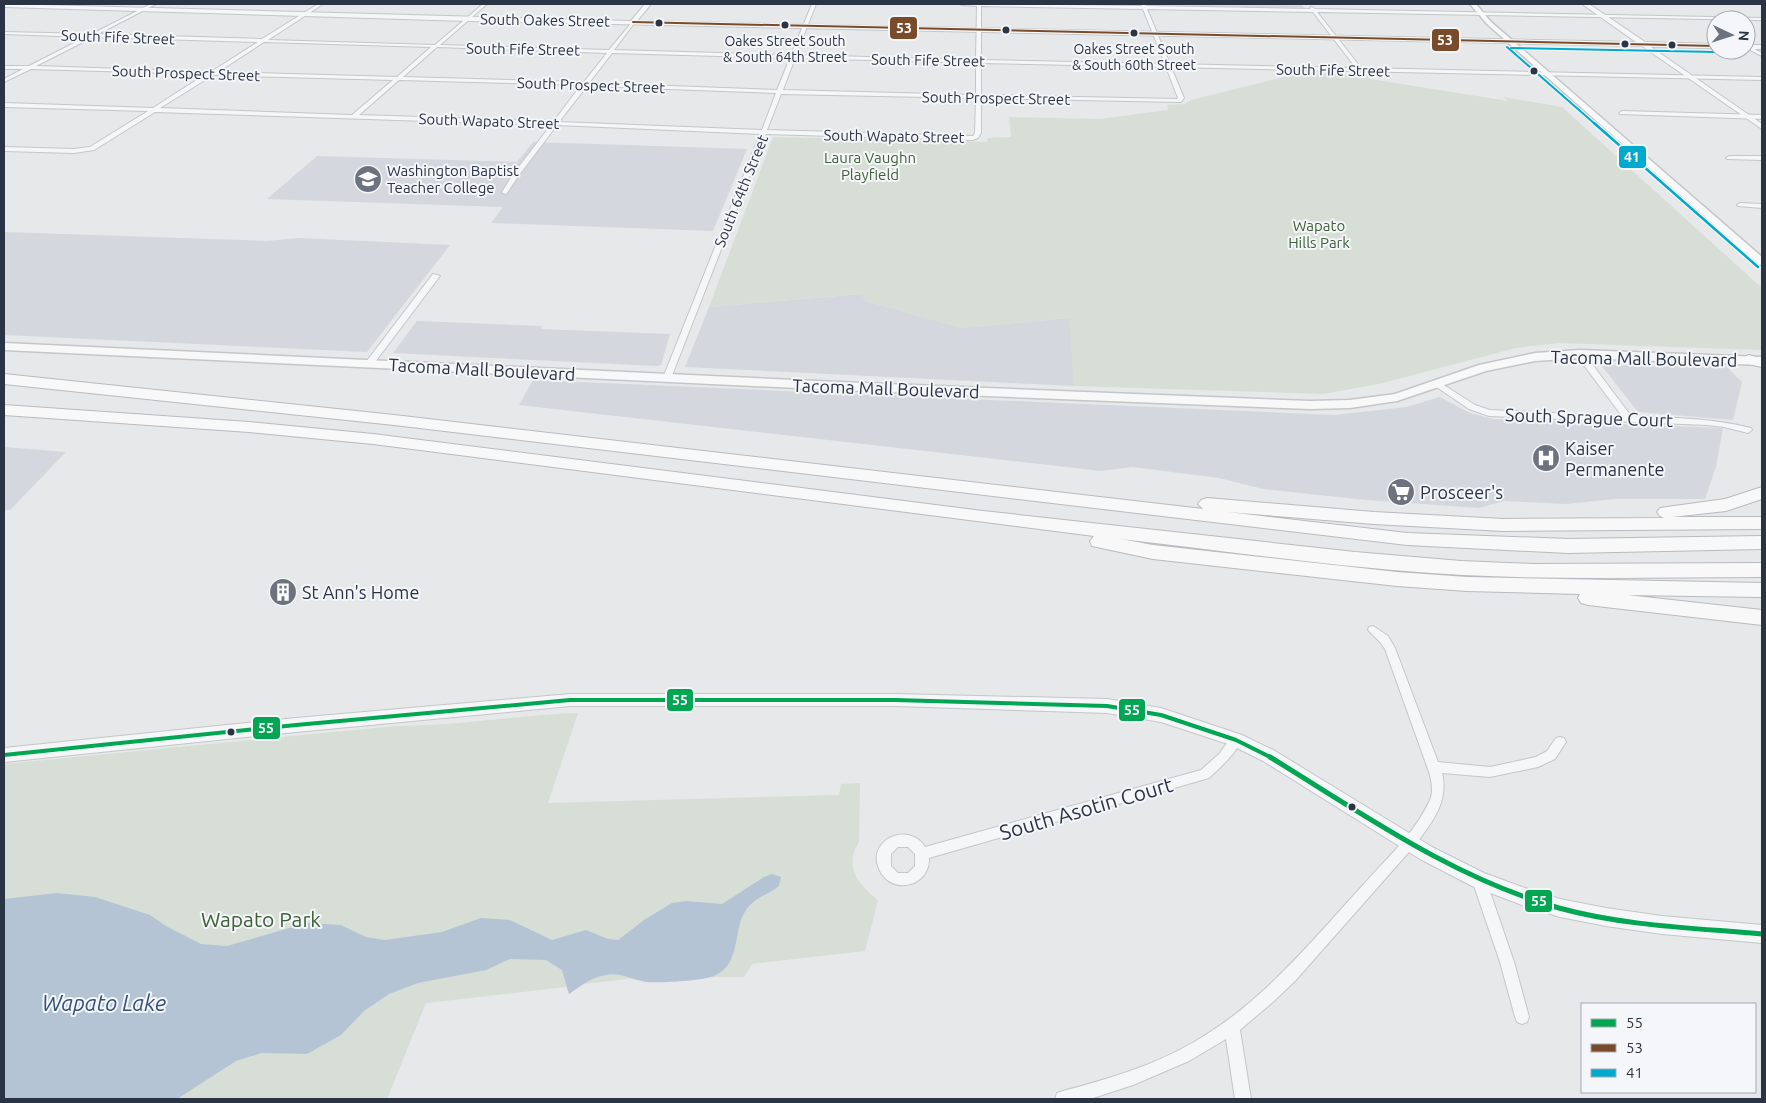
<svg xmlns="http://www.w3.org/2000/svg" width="1766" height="1103" font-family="Ubuntu,sans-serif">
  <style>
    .built { fill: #d4d7dd }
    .green { fill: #d6ded6 }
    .water { fill: #b4c4d5 }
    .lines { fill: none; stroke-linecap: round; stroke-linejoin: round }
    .minor-casing { stroke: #c4c6c8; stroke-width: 2 }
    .tertiary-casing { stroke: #c4c6c8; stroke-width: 2 }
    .secondary-casing { stroke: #c4c6c8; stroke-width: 3 }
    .motorway-casing { stroke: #b8bbbf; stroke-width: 2 }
    .minor { fill: #f5f6f7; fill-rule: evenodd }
    .tertiary { fill: #f5f6f7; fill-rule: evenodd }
    .secondary { fill: #f8f8f8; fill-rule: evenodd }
    .motorway { fill: #f8f8f8; fill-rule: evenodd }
    .bus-1-far1-casing { stroke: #f4f6f9; stroke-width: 8 }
    .bus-1-casing { stroke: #f4f6f9; stroke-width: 9 }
    .bus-2-casing { stroke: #f4f6f9; stroke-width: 4 }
    .bus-3-far1-casing { stroke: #f4f6f9; stroke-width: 4 }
    .bus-3-casing { stroke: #f4f6f9; stroke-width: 5 }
    .bus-1-far1 { stroke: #00a651; stroke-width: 4 }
    .bus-1 { stroke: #00a651; stroke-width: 5 }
    .bus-2 { stroke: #7a4b2a; stroke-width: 2 }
    .bus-3-far1 { stroke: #00a9ce; stroke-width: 2 }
    .bus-3 { stroke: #00a9ce; stroke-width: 2.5 }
    .bus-dot { fill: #2b3445; stroke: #f4f6f9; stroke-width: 2 }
    .labels { text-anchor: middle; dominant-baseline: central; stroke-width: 4; stroke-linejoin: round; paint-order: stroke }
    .far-bus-label { font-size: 14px; fill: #2b3445; stroke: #f4f6f9 }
    .far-street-label { font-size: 15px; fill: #2b3445; stroke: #f4f6f9 }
    .far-park-label { font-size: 15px; fill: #3f6138; stroke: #f4f6f9 }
    .far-poi-label { font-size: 15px; fill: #2b3445; stroke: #f4f6f9; text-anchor: start }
    .street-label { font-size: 18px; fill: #2b3445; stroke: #f4f6f9 }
    .poi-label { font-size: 18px; fill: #2b3445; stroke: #f4f6f9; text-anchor: start }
    .near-street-label { font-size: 21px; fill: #2b3445; stroke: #f4f6f9 }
    .near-park-label { font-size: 21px; fill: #3f6138; stroke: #f4f6f9 }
    .near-water-label { font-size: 22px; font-style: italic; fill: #34527a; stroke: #f4f6f9 }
    .line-badge { stroke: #f4f6f9; stroke-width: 2 }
    .badge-label { font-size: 14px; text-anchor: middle; font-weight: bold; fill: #fff }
  </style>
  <rect width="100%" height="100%" fill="#e6e8ea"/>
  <g class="built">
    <polygon points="1151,4 1301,4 1304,8 1153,5"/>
    <polygon points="533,142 747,149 713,231 491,223 503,207 267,199 317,156 517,162"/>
    <polygon points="4,232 267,241 298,238 450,245 367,352 4,335"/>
    <polygon points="861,294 866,301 962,328 1070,318 1074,386 685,367 709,307"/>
    <polygon points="417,321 542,326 541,329 670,334 661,365 657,366 393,353"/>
    <polygon points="1601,365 1727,367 1742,382 1733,420 1638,412"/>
    <polygon points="533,380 1334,415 1406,407 1440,397 1470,413 1494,419 1723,428 1716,467 1705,499 1615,499 1566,504 1504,501 1479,508 1366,500 1263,489 1219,478 1133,467 1101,471 519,405"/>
    <polygon points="4,447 66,452 10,510 4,510"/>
  </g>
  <g class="green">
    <polygon points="1301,73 1367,75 1370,79 1508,101 1503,97 1562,107 1762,288 1762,350 1558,343 1516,348 1379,384 1323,394 1074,386 1069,318 962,328 866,301 860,294 709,307 773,137 987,142 988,138 1011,137 1009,117 1100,119 1168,110 1167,105 1185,104 1191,100"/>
    <path d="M 578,713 L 548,803 L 839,795 L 841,784 L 860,783 L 859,842 C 843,867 859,885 878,900 L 865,951 L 752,964 L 744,977 L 709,977 L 656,982 L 635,978 L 584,984 L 569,994 L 566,987 L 426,1003 L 387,1099 L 4,1099 L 4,764 L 396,726 C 457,726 517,715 578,713 Z"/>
  </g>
  <path class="water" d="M 772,874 L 781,877 L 779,886 C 768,895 755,897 746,910 C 732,930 742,964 714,976 C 702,981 660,983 646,982 C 632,980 621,972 606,975 C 592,977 580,986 569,994 L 562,970 L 546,960 L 510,959 L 486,970 L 418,983 L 389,994 L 364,1011 L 341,1035 L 307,1054 L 262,1053 L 236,1061 L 177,1099 L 4,1099 L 4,899 L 57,893 L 95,897 L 150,915 L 166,926 L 201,944 L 227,946 L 307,923 L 341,925 L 366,937 L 385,940 L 442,932 L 481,918 L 510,920 L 552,940 L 586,930 L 608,939 L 618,940 L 644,920 L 672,903 L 686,901 L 722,904 L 764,877 Z"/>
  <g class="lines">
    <g class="minor-casing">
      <g id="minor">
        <path d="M 151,4 L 156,4 L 98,34 L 262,39 L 318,4 L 323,4 L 268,40 L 435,45 L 483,4 L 487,4 L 440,45 L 609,50 L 633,21 L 635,22 L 614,50 L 791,55 L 812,4 L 816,4 L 796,55 L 976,60 L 977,6 L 962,5 L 960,4 L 1142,6 L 1141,4 L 1145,4 L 1146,6 L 1311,9 L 1310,8 L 1312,7 L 1315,9 L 1762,18 L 1762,20 L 1317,12 L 1361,68 L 1762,77 L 1762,80 L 1171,67 L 1184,98 L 1181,102 L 981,98 L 981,133 L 978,138 L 973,140 L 766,134 L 671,378 L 667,380 L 663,378 L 760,134 L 557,125 L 519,175 L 507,193 L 505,194 L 502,192 L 514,173 L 551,125 L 155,112 L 94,150 L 74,153 L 4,151 L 4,147 L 74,149 L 90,147 L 148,111 L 4,107 L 4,103 L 153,108 L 206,74 L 31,69 L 4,82 L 4,79 L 23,69 L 4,69 L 4,66 L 29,66 L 86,37 L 4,34 L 4,32 L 92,34 ZM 981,6 L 1143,9 L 1165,64 L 981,60 ZM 1147,9 L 1313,12 L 1356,68 L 1170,64 ZM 93,37 L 258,42 L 211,72 L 36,66 ZM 264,42 L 431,47 L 397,77 L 218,72 ZM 437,47 L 607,53 L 584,82 L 403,77 ZM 612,53 L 790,58 L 777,90 L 589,83 ZM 795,58 L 976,63 L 976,95 L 783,90 ZM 981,63 L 1166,67 L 1178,98 L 1177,99 L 981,95 ZM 213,75 L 393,80 L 352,115 L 160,108 ZM 399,80 L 581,85 L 554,121 L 359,115 ZM 587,86 L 776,93 L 762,130 L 559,122 ZM 781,94 L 976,98 L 975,133 L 973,136 L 767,130 Z"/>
        <polygon points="1746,45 1762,53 1762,56 1746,48"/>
        <polygon points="1622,111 1762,115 1762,119 1620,114 1619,113"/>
        <polygon points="1729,156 1762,156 1762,160 1727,159 1726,158"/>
        <polygon points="1740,203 1762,204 1762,208 1738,206 1737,205"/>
        <polygon points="433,274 440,276 372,366 366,366 366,362"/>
        <path d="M 1577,352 L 1583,352 L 1631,416 C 1672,418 1712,418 1751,428 L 1752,430 L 1748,433 L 1724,427 L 1707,425 L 1489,416 L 1469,409 L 1432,384 L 1433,382 L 1439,382 L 1475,405 L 1490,410 L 1622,416 L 1577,356 Z"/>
        <path d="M 1373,626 L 1388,636 L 1395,648 L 1438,762 L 1490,767 L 1536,757 L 1547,751 L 1556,738 L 1560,737 L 1564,738 L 1566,742 L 1555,759 L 1538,767 L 1490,777 L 1442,773 C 1449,802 1432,822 1416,844 L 1295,981 L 1274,1001 L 1240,1030 L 1251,1099 L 1235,1099 L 1226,1039 L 1189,1061 L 1133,1085 L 1090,1099 L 1055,1099 L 1057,1093 L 1063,1091 C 1108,1079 1153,1066 1194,1042 C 1262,1003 1311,942 1363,885 C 1386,859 1414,834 1429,802 C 1434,793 1432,782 1429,772 L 1385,649 L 1380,642 L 1368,630 L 1369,627 Z"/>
        <path d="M 1236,735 L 1240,736 L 1242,740 C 1234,755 1222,766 1209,778 L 929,858 C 930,889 887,896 878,866 C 869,838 910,822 925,847 L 1201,770 L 1219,754 L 1232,736 ZM 898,847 L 908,847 L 915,854 L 915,866 L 908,873 L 898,873 L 891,866 L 891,854 Z"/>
        <polygon points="1479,874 1484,876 1486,880 1514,962 1529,1017 1527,1022 1522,1024 1517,1022 1515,1017 1500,962 1472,880 1474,876"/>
      </g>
    </g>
    <g class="tertiary-casing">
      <g id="tertiary">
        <polygon points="4,4 631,21 645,4 651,4 637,21 1636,42 1582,4 1589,4 1645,42 1716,44 1716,48 1651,47 1762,124 1762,129 1642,46 468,21 4,7"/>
        <rect x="1746" y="45" width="16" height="4"/>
        <polygon points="570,694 895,694 1107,699 1161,708 1242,735 1275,751 1432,847 1484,873 1522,887 1560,899 1606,908 1662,916 1762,925 1762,943 1662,934 1606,926 1560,917 1522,905 1472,886 1420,859 1263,761 1231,745 1161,722 1107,713 895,706 570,706 296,732 4,762 4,748 296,718"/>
      </g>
    </g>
    <g class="secondary-casing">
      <g id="secondary">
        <polygon points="1470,4 1476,4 1491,22 1762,257 1762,265 1758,264 1487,24"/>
        <polygon points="4,343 839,382 1310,401 1350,400 1395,394 1479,365 1535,353 1580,350 1762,357 1762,365 1580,358 1535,361 1486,371 1397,401 1350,408 1310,409 839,390 4,350"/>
      </g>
    </g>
    <g class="motorway-casing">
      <g id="motorway">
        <polygon points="1749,355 1762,359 1762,367 1744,363 1741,360 1744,357"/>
        <polygon points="4,374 394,415 1203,509 1198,504 1201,500 1207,498 1374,512 1503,519 1664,518 1660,516 1657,512 1660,508 1725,499 1762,487 1762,499 1726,511 1672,517 1762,517 1762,529 1503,531 1374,524 1228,512 1407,533 1568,539 1762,536 1762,549 1568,553 1407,545 394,425 4,384"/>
        <path d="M 4,405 L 249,422 L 373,434 L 983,511 L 1355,552 L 1461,561 L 1534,564 L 1762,563 L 1762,577 C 1662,577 1563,580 1463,575 C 1349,569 1235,552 1121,539 L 1153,545 L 1397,572 L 1467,577 L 1762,583 L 1762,597 L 1627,595 L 1762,610 L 1762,625 L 1588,605 L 1581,603 L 1578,598 L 1580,594 L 1467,591 L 1397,586 L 1153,559 L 1092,546 L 1090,541 L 1094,536 L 373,444 L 249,432 L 4,415 Z"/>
      </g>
    </g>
    <use href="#minor" class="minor"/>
    <use href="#tertiary" class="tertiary"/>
    <use href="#secondary" class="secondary"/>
    <use href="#motorway" class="motorway"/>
    <g class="bus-1-far1-casing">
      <polyline id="bus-1-far1" points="4,755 296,725 570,700 895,700 1107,706 1161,715 1236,740 1272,758"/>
    </g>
    <g class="bus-1-casing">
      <path id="bus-1" d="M 1270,757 C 1363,814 1453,878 1559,908 C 1624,926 1695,928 1762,934"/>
    </g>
    <g class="bus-2-casing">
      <polyline id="bus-2" points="633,22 1716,46"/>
    </g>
    <g class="bus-3-far1-casing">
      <g id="bus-3-far1">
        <polyline points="1507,47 1595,124"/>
        <polyline points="1511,48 1716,52"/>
      </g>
    </g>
    <g class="bus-3-casing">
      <polyline id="bus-3" points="1594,123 1758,267"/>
    </g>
    <use href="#bus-1-far1" class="bus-1-far1"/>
    <use href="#bus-1" class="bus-1"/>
    <use href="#bus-2" class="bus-2"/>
    <use href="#bus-3-far1" class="bus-3-far1"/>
    <use href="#bus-3" class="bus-3"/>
  </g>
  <defs>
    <g id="university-disc" transform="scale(1.4375)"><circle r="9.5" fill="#6c737f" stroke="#f4f6f9"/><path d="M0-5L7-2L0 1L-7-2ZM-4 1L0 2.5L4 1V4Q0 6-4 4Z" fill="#fff"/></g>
    <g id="hospital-disc" transform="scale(1.4375)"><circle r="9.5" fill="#6c737f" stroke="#f4f6f9"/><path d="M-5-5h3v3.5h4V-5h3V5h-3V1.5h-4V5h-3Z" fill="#fff"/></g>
    <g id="supermarket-disc" transform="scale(1.4375)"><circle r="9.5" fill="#6c737f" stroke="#f4f6f9"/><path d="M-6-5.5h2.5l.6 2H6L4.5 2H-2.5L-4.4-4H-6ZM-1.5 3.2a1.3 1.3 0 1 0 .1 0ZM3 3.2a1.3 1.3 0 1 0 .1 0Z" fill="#fff"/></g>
    <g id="building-disc" transform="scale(1.4375)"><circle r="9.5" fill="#6c737f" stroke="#f4f6f9"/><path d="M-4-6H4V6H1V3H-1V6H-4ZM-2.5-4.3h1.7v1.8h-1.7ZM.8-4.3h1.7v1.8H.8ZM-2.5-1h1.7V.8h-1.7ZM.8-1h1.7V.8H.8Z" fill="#fff"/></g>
  </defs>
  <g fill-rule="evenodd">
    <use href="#university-disc" x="368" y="179"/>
    <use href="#hospital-disc" x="1546" y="458"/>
    <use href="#supermarket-disc" x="1401" y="492"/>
    <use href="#building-disc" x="283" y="592"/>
  </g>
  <g class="bus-dot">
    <circle cx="659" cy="23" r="4.5"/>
    <circle cx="785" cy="25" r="4.5"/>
    <circle cx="1006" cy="30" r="4.5"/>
    <circle cx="1134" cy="33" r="4.5"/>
    <circle cx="1625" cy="44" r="4.5"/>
    <circle cx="1672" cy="45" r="4.5"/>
    <circle cx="1534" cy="71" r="4.5"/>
    <circle cx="231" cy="732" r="4.5"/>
    <circle cx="1352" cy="807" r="4.5"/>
  </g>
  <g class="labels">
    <g class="far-bus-label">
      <text x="785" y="41">Oakes Street South<tspan x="785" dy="16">&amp; South 64th Street</tspan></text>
      <text x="1134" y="49">Oakes Street South<tspan x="1134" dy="16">&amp; South 60th Street</tspan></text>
    </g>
    <g class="far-street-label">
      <text transform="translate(545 20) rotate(1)">South Oakes Street</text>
      <text transform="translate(118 37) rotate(2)">South Fife Street</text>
      <text transform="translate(523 49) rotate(1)">South Fife Street</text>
      <text transform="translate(928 60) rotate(1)">South Fife Street</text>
      <text transform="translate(1333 70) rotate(1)">South Fife Street</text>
      <text transform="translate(186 73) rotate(2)">South Prospect Street</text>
      <text transform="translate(591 85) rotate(2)">South Prospect Street</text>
      <text transform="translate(996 98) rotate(1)">South Prospect Street</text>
      <text transform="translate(489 121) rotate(2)">South Wapato Street</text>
      <text transform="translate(894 136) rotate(1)">South Wapato Street</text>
      <text transform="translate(741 191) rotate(-68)">South 64th Street</text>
    </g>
    <g class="far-park-label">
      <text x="870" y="157">Laura Vaughn<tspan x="870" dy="17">Playfield</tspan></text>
      <text x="1319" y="225">Wapato<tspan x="1319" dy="17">Hills Park</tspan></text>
    </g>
    <g class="far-poi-label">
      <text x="387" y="170">Washington Baptist<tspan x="387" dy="17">Teacher College</tspan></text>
    </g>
    <g class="street-label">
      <text transform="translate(1644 358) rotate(1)">Tacoma Mall Boulevard</text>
      <text transform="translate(482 369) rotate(3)">Tacoma Mall Boulevard</text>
      <text transform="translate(886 388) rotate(2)">Tacoma Mall Boulevard</text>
      <text transform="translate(1589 417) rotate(2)">South Sprague Court</text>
    </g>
    <g class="poi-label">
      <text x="1565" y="448">Kaiser<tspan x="1565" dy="21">Permanente</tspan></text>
      <text x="1420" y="492">Prosceer's</text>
      <text x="302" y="592">St Ann's Home</text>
    </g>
    <g class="near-street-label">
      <text transform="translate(1086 808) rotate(-16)">South Asotin Court</text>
    </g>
    <g class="near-park-label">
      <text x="261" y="919">Wapato Park</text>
    </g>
    <g class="near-water-label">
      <text x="104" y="1002">Wapato Lake</text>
    </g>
  </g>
  <g class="line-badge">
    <rect x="889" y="16" width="29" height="24" rx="5" fill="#7a4b2a"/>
    <rect x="1431" y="28" width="29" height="24" rx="5" fill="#7a4b2a"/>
    <rect x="1618" y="145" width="29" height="24" rx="5" fill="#00a9ce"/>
    <rect x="666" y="688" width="28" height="24" rx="5" fill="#00a651"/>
    <rect x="1118" y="698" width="28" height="24" rx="5" fill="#00a651"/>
    <rect x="252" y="716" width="29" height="24" rx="5" fill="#00a651"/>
    <rect x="1524" y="889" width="29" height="24" rx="5" fill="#00a651"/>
  </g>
  <g class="badge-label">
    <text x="904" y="33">53</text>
    <text x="1445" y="45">53</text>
    <text x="1632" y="162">41</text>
    <text x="680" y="705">55</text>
    <text x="1132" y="715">55</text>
    <text x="266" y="733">55</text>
    <text x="1539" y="906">55</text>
  </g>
  <rect width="1766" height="1103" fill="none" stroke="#2b3445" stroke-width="10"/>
  <rect x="1581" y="1003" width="175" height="90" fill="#f4f6f9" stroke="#a4a8b1"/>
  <rect x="1591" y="1019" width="25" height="8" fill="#00a651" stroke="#a4a8b1"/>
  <text x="1626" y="1028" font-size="15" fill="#2b3445">55</text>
  <rect x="1591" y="1044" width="25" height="8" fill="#7a4b2a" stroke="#a4a8b1"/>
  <text x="1626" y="1053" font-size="15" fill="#2b3445">53</text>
  <rect x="1591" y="1069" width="25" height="8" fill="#00a9ce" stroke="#a4a8b1"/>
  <text x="1626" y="1078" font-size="15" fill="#2b3445">41</text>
  <g transform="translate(1731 35) rotate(94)"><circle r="24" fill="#f4f6f9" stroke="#a4a8b1"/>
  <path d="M0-4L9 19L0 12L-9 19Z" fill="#6c737f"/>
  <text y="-8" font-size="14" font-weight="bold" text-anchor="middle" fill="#2b3445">N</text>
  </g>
</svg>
